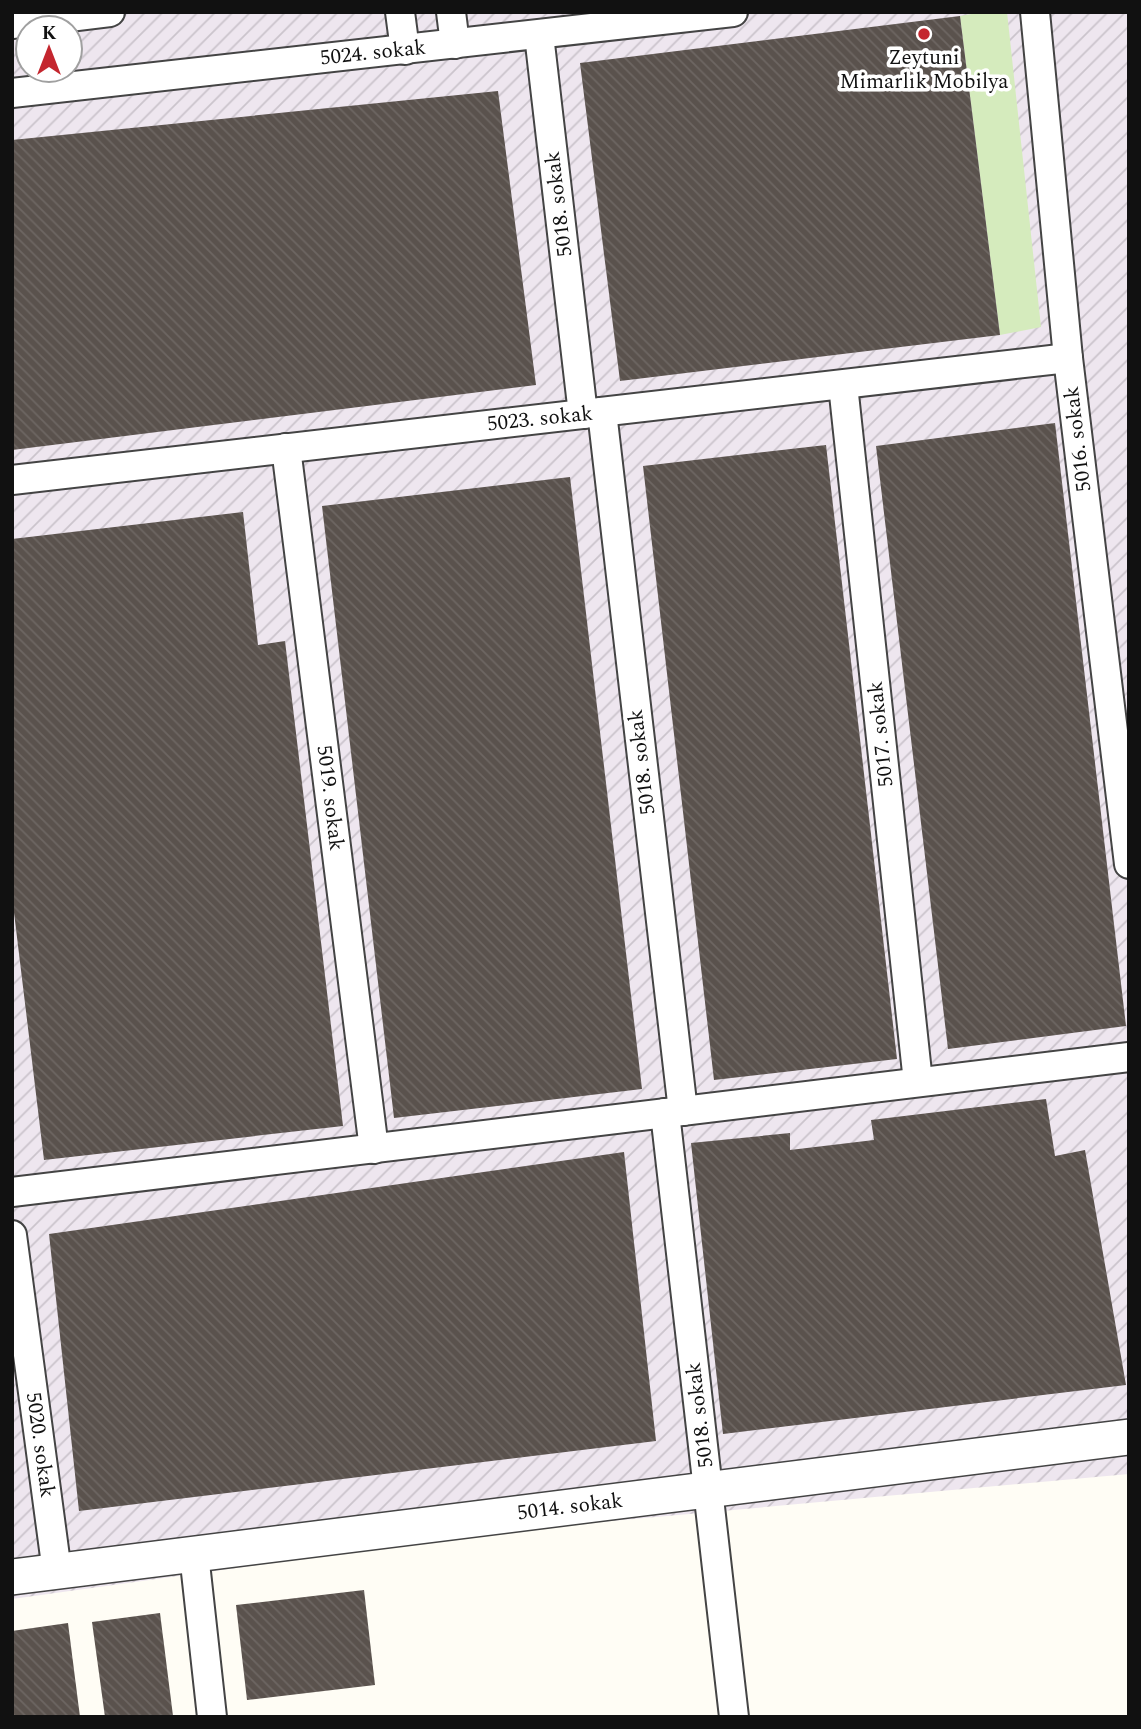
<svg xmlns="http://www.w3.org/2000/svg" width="1141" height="1729" font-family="Spectral,serif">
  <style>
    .industrial { fill: url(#industrial-furrows); fill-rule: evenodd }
    .grass { fill: #d5ebbd }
    .building { fill: url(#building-back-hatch) }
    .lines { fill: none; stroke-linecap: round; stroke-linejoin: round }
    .minor-casing { stroke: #444; stroke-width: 32 }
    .tertiary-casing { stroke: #444; stroke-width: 38 }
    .minor { stroke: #fff; stroke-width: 28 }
    .tertiary { stroke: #fff; stroke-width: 35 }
    .poi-dot { fill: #c4262e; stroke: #fff; stroke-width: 2.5 }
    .labels { text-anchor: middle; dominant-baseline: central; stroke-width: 7; stroke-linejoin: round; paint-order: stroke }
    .street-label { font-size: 21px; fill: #111; stroke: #fff }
    .poi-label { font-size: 21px; fill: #111; stroke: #fff }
  </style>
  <defs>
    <pattern id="industrial-furrows" width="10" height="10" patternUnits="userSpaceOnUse" patternTransform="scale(1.75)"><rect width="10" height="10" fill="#eee6ef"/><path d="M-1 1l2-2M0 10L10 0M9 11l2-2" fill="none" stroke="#cbc4cc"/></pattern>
    <pattern id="building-back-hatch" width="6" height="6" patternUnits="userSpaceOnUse" patternTransform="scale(1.75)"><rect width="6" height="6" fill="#5a524d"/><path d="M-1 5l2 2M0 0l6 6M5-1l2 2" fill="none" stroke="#6d6662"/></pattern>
  </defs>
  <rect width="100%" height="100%" fill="#fffdf5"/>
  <path class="industrial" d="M 12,12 L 1129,12 L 1129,1474 L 512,1530 L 12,1599 ZM 28,28 L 70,28 L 70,70 L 28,70 Z"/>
  <polygon class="grass" points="983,12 1007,12 1041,327 1000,335 960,16"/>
  <g class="building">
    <polygon points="960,16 1000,335 620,381 580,63"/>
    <polygon points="498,91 536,385 12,450 12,140"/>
    <polygon points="1055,423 1126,1026 948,1049 876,446"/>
    <polygon points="826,445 897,1059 714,1080 643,466"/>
    <polygon points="570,477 642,1089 394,1118 322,506"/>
    <polygon points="243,512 258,645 285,641 343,1126 44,1160 12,896 12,539"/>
    <polygon points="1046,1099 1055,1156 1085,1150 1126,1385 723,1434 691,1143 790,1133 790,1150 874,1140 871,1120"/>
    <polygon points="624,1152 656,1441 79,1511 49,1234"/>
    <polygon points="364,1590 375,1685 247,1700 236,1605"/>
    <polygon points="160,1613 173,1716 105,1717 92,1622"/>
    <polygon points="68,1623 80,1717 12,1717 12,1631"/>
  </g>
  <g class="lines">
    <g class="minor-casing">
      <g id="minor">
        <polyline points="400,12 405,50"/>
        <polyline points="451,12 455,44"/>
        <polyline points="1035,12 1068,358 1129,864"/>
        <polyline points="12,24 110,12"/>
        <polyline points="539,35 583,414"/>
        <polyline points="12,93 733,12"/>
        <polyline points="843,385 918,1082"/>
        <polyline points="602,412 683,1111"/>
        <polyline points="286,448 374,1149"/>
        <polyline points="12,480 1068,358"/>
        <polyline points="665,1113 734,1717"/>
        <polyline points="12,1192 1129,1057"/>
        <polyline points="12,1235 57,1572"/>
        <polyline points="194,1554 212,1717"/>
      </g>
    </g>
    <g class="tertiary-casing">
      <polyline id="tertiary" points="12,1577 1129,1437"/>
    </g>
    <use href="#minor" class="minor"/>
    <use href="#tertiary" class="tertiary"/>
  </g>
  <circle class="poi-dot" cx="924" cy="34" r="7"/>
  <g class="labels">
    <g class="street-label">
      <text transform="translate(373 53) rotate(-6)">5024. sokak</text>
      <text transform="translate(559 204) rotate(-97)">5018. sokak</text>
      <text transform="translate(540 419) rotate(-6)">5023. sokak</text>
      <text transform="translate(1078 439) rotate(-97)">5016. sokak</text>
      <text transform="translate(881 734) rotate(-96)">5017. sokak</text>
      <text transform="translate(642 762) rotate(-97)">5018. sokak</text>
      <text transform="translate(330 798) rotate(83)">5019. sokak</text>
      <text transform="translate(700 1415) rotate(-97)">5018. sokak</text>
      <text transform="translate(40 1445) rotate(82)">5020. sokak</text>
      <text transform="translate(570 1507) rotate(-7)">5014. sokak</text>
    </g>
    <g class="poi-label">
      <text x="924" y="58">Zeytuni<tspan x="924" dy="24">Mimarlık Mobilya</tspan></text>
    </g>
  </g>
  <rect width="1141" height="1729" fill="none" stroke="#111111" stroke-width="28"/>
  <g transform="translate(49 49)"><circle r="33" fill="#ffffff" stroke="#a0a0a0" stroke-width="2"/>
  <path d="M0-5L12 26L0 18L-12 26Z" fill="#c4262e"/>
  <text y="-10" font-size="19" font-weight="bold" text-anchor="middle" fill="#111111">K</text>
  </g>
</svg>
